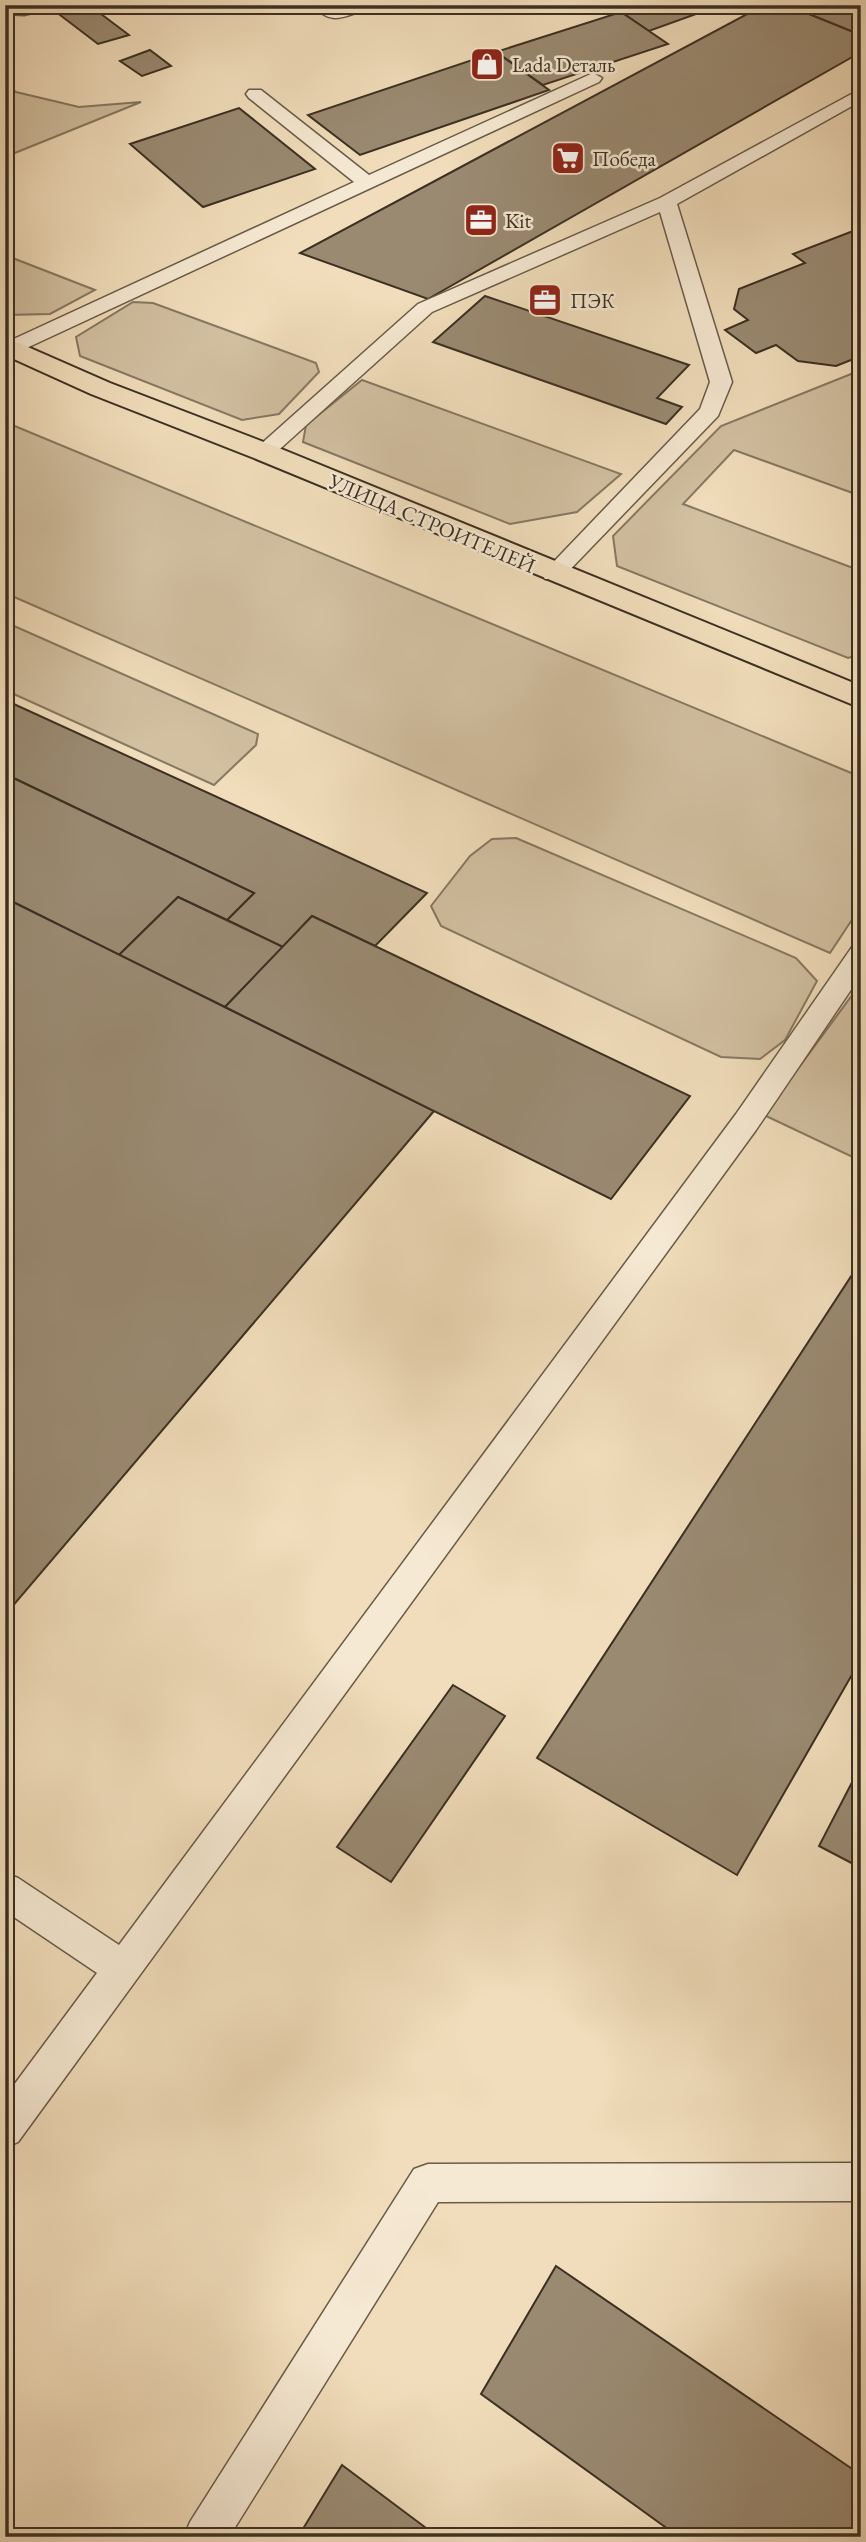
<svg xmlns="http://www.w3.org/2000/svg" width="866" height="2542" font-family="'EB Garamond',serif">
  <style>
    .green { fill: #d2c0a1; stroke: #867862; stroke-width: 2 }
    .building { fill: #9a8a72; stroke: #3b3023; stroke-width: 2 }
    .lines { fill: none; stroke-linecap: round; stroke-linejoin: round }
    .lane-casing { stroke: #685b49; stroke-width: 3 }
    .primary-casing { stroke: #3b3023; stroke-width: 4 }
    .lane { fill: #f6e9d3; fill-rule: evenodd }
    .primary { fill: #f1ddbb; fill-rule: evenodd }
    .labels { text-anchor: middle; dominant-baseline: central; stroke-width: 5; stroke-linejoin: round; paint-order: stroke }
    .far-poi-label { font-size: 21px; fill: #3b3023; stroke: #f6e9d3; text-anchor: start }
    .far-street-label { font-size: 21px; fill: #3b3023; stroke: #f6e9d3 }
  </style>
  <rect width="100%" height="100%" fill="#f1ddbb"/>
  <filter id="stains"><feTurbulence type="fractalNoise" baseFrequency=".00286" numOctaves="4"/><feColorMatrix values="0 0 0 0 .2 0 0 0 0 .09 0 0 0 0 .02 0 0 0 .5 -.17"/></filter>
  <radialGradient id="worn" r=".72"><stop offset=".6" stop-color="#630" stop-opacity="0"/><stop offset="1" stop-color="#630" stop-opacity=".3"/></radialGradient>
  <g class="green">
    <polygon points="5,83 16,92 79,107 141,102 5,157"/>
    <polygon points="5,253 10,257 95,290 50,314 5,315"/>
    <polygon points="133,302 153,303 316,363 319,372 279,414 242,420 80,356 76,337"/>
    <polygon points="861,370 861,496 734,450 683,504 861,571 861,654 848,658 617,566 613,536 721,426"/>
    <polygon points="362,380 621,474 577,512 510,524 303,442 306,425"/>
    <polygon points="5,422 861,777 861,906 830,953 5,593"/>
    <polygon points="5,622 258,734 256,745 214,785 5,690"/>
    <polygon points="516,838 796,958 817,981 785,1040 760,1059 721,1057 441,926 431,906 470,856 492,839"/>
    <polygon points="861,983 861,1161 764,1115"/>
  </g>
  <g class="building">
    <polygon points="47,5 89,5 129,35 98,44"/>
    <polygon points="641,5 721,5 649,31 621,12"/>
    <polygon points="764,5 787,5 861,35 861,52 428,299 300,253"/>
    <polygon points="787,5 837,5 861,19 861,35"/>
    <polygon points="621,12 668,44 543,85 496,52"/>
    <polygon points="150,50 171,66 142,76 120,61"/>
    <polygon points="496,52 549,90 360,155 308,115"/>
    <polygon points="239,108 315,169 203,207 130,144"/>
    <polygon points="861,228 861,356 836,366 798,361 776,345 756,353 725,330 748,320 734,309 739,289 805,263 793,254"/>
    <polygon points="485,296 689,365 657,398 682,407 666,424 433,342"/>
    <polygon points="5,700 427,893 375,946 312,916 283,947 227,920 254,893 5,774"/>
    <polygon points="5,774 254,893 227,920 178,897 119,955 5,898"/>
    <polygon points="178,897 283,947 225,1007 119,955"/>
    <polygon points="5,898 434,1111 5,1615"/>
    <polygon points="312,916 690,1096 611,1199 225,1007"/>
    <polygon points="861,1261 861,1659 737,1875 537,1758"/>
    <polygon points="453,1685 505,1716 391,1882 337,1847"/>
    <polygon points="861,1765 861,1868 819,1846"/>
    <polygon points="556,2266 861,2475 861,2525 855,2537 679,2537 481,2394"/>
    <polygon points="342,2465 438,2537 298,2537"/>
  </g>
  <g class="lines">
    <g class="lane-casing">
      <g id="lane">
        <polygon points="5,5 51,5 49,9 24,15 5,14"/>
        <path d="M 314,5 L 336,7 L 369,5 L 367,9 C 344,16 331,27 314,5 Z"/>
        <polygon points="593,73 602,78 599,82 18,352 5,353 5,343 354,182 249,98 246,94 249,90 261,90 369,175"/>
        <polygon points="857,91 861,91 861,101 677,204 732,382 718,416 561,579 545,579 542,574 700,409 710,382 660,212 432,312 271,457 255,457 252,452 418,304 660,198"/>
        <polygon points="861,944 861,975 756,1130 18,2142 5,2148 5,2097 97,1973 5,1911 5,1873 18,1878 119,1945 736,1114 852,947"/>
        <polygon points="861,2163 861,2201 438,2202 229,2537 184,2537 190,2522 414,2169 428,2164"/>
      </g>
    </g>
    <g class="primary-casing">
      <polygon id="primary" points="5,337 110,383 274,446 861,686 861,708 254,458 91,394 5,355"/>
    </g>
    <use href="#lane" class="lane"/>
    <use href="#primary" class="primary"/>
  </g>
  <defs>
    <g id="shop-square" transform="scale(1.75)"><rect x="-9" y="-9" width="18" height="18" rx="4" fill="#8f2418" stroke="#f6e9d3"/><path d="M-5-2.5h2.3a2.7 3.5 0 0 1 5.4 0H5L5.5 6h-11ZM-1.5-2.5h3a1.5 2.3 0 0 0-3 0Z" fill="#fff"/></g>
    <g id="supermarket-square" transform="scale(1.75)"><rect x="-9" y="-9" width="18" height="18" rx="4" fill="#8f2418" stroke="#f6e9d3"/><path d="M-6-5.5h2.5l.6 2H6L4.5 2H-2.5L-4.4-4H-6ZM-1.5 3.2a1.3 1.3 0 1 0 .1 0ZM3 3.2a1.3 1.3 0 1 0 .1 0Z" fill="#fff"/></g>
    <g id="office-square" transform="scale(1.75)"><rect x="-9" y="-9" width="18" height="18" rx="4" fill="#8f2418" stroke="#f6e9d3"/><path d="M-6-3h4V-5.5h4V-3h4V5H-6ZM-1-4.5V-3h2v-1.5ZM-6 0V1H6V0Z" fill="#fff"/></g>
  </defs>
  <g fill-rule="evenodd">
    <use href="#shop-square" x="487" y="64"/>
    <use href="#supermarket-square" x="568" y="158"/>
    <use href="#office-square" x="481" y="220"/>
    <use href="#office-square" x="545" y="300"/>
  </g>
  <g class="labels">
    <g class="far-poi-label">
      <text x="512" y="64">Lada Dеталь</text>
      <text x="592" y="158">Победа</text>
      <text x="505" y="220">Kit</text>
      <text x="570" y="300">ПЭК</text>
    </g>
    <g class="far-street-label">
      <text transform="translate(432 523) rotate(23)">УЛИЦА СТРОИТЕЛЕЙ</text>
    </g>
  </g>
  <rect width="866" height="2542" fill="none" stroke="#f1ddbb" stroke-width="28"/>
  <rect x="7" y="7" width="852" height="2528" fill="none" stroke="#3b3023" stroke-width="3.5"/>
  <rect x="14" y="14" width="838" height="2514" fill="none" stroke="#3b3023" stroke-width="2"/>
  <rect width="100%" height="100%" filter="url(#stains)"/>
  <rect width="100%" height="100%" fill="url(#worn)"/>
</svg>
